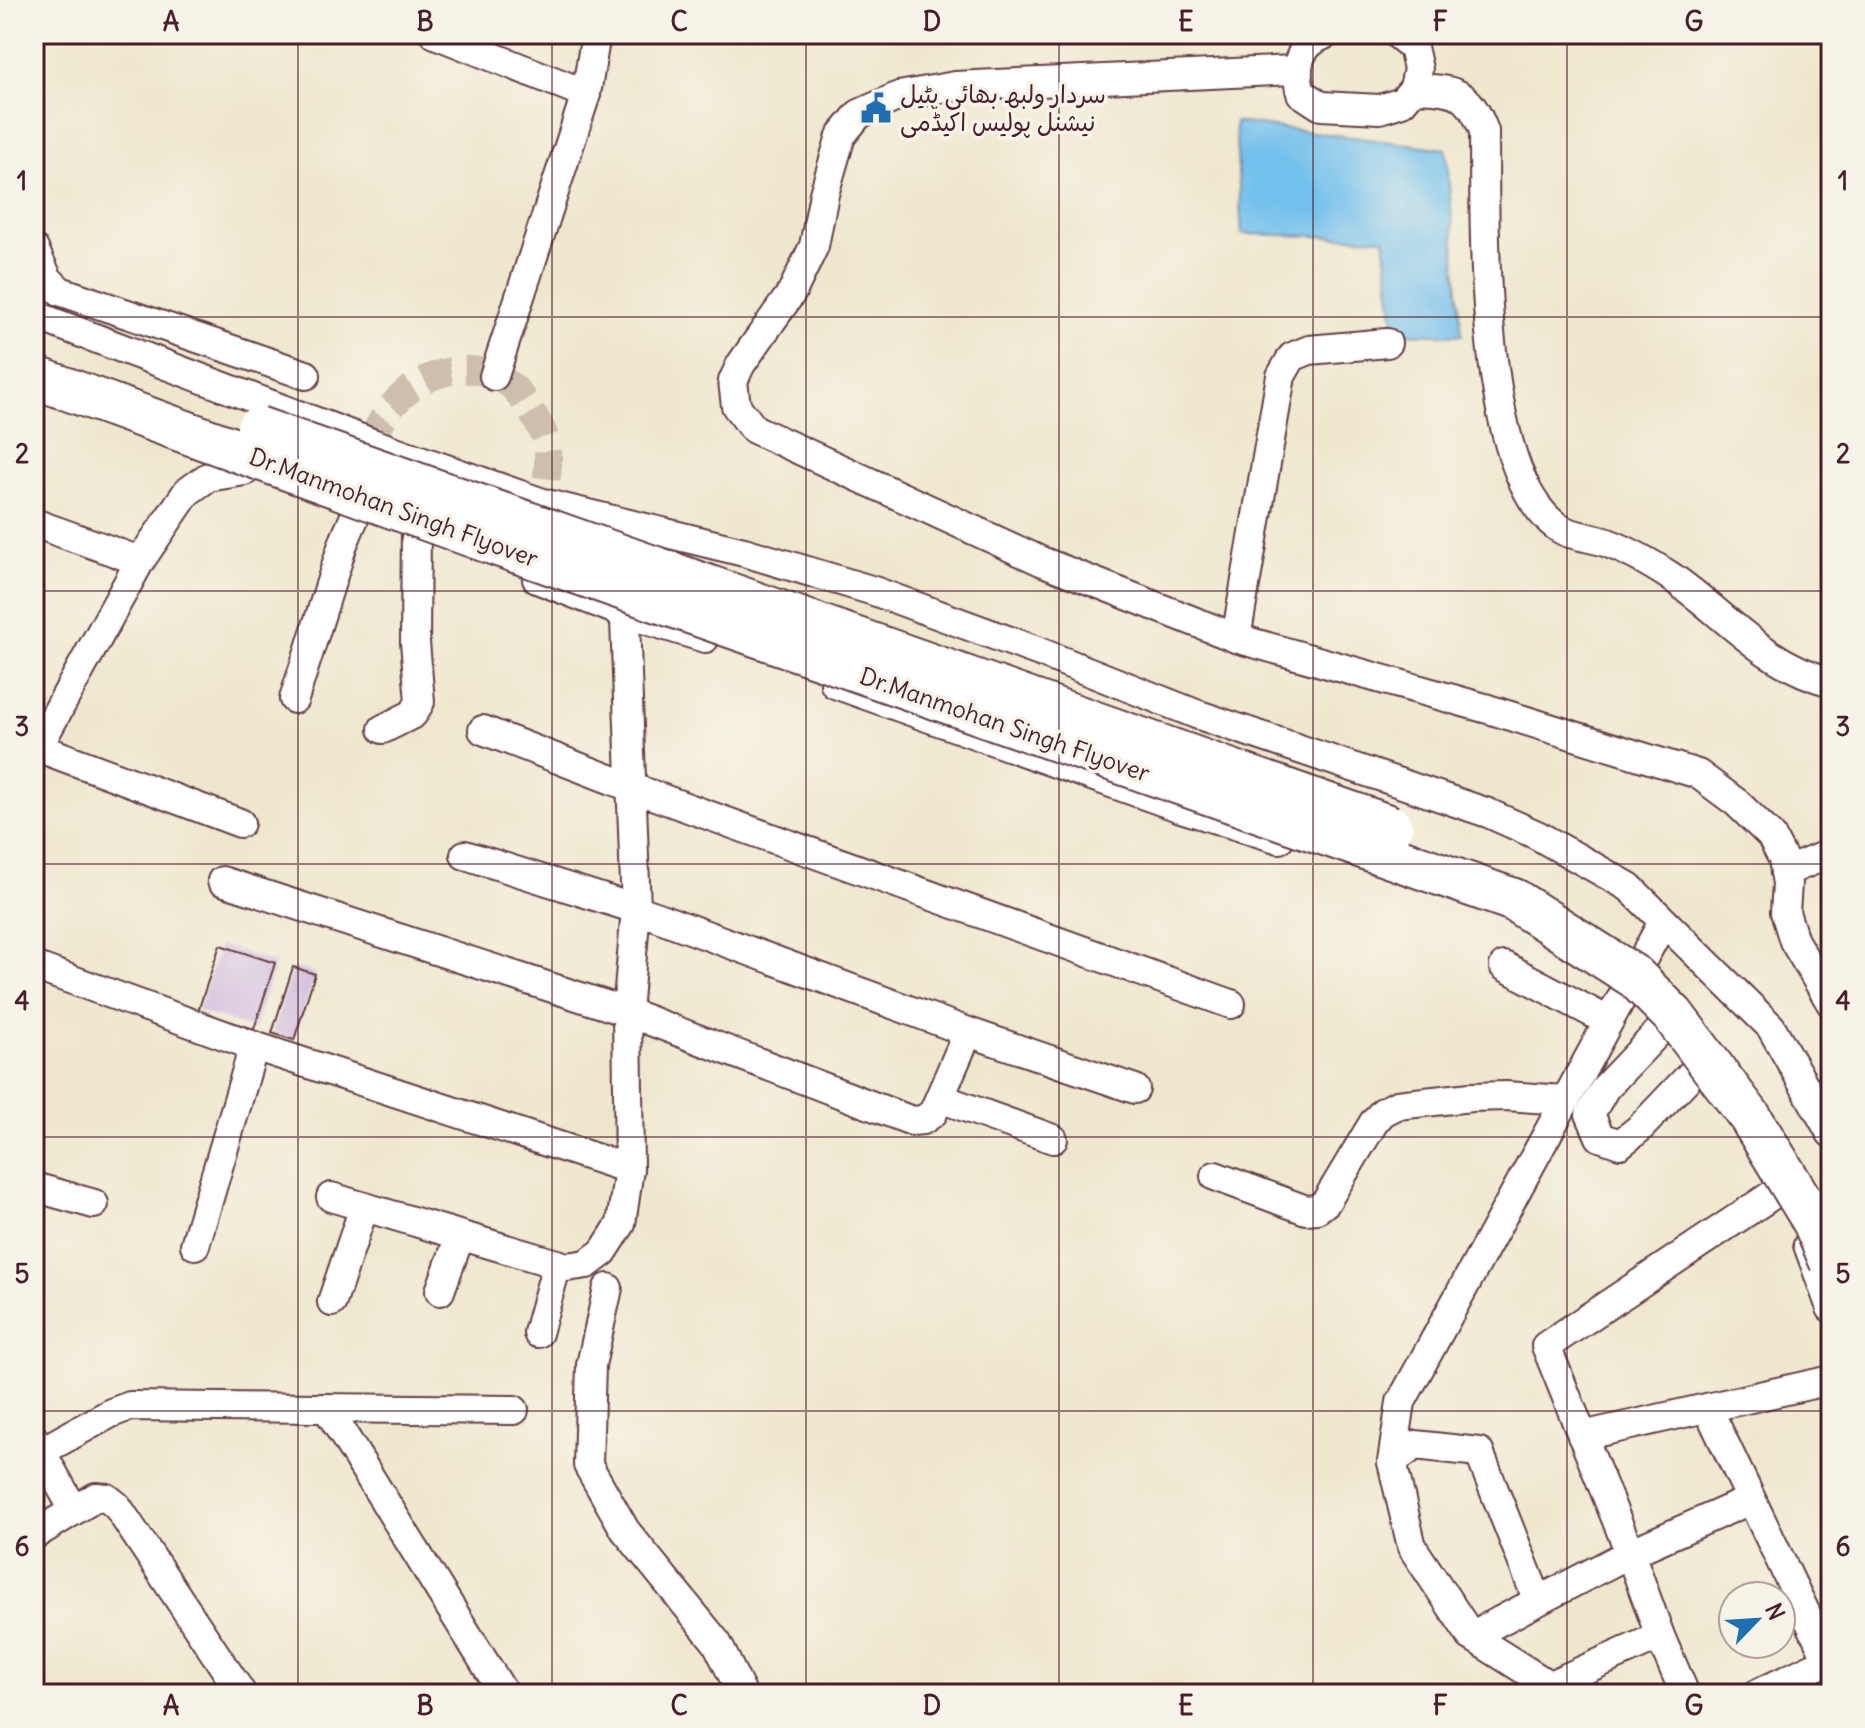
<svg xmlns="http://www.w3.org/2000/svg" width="1865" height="1728" font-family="Delius,'Playpen Sans Arabic',sans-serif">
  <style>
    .water { fill: #72c0ec; stroke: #5e708c; stroke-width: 2 }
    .building { fill: #c9b0dd }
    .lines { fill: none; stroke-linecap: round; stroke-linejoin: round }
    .minor-tunnel { stroke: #cebfad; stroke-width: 28; stroke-dasharray: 28 14; stroke-linecap: butt }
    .minor-casing { stroke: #633d43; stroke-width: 32 }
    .minor { stroke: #fff; stroke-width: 28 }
    .highway-bridge-casing { stroke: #633d43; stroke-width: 46; stroke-linecap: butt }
    .highway-bridge { stroke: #fff; stroke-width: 42 }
    .grid { fill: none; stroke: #4a1f2b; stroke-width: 2; stroke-opacity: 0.55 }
    .labels { text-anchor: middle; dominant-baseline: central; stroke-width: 7; stroke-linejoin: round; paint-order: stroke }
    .poi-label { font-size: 24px; fill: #4a1f2b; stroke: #f7f3e8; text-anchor: start }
    .street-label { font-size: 24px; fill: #4a1f2b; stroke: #f7f3e8 }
    .neatline { fill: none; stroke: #4a1f2b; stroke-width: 3 }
    .grid-label { font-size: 26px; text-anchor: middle; font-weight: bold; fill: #4a1f2b }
  </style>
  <rect width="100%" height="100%" fill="#f7f3e8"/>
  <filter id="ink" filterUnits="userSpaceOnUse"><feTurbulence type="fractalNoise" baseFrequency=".0125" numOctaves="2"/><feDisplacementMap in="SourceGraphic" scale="16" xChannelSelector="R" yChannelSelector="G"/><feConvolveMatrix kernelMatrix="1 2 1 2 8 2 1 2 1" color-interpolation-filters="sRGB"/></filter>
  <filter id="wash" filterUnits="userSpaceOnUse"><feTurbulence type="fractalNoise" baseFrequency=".006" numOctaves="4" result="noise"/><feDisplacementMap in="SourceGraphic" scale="32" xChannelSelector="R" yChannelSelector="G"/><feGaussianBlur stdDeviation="1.8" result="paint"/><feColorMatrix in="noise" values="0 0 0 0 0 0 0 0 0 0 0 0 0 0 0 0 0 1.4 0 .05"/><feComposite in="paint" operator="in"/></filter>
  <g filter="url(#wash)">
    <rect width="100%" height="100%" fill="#efe7cd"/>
    <polygon class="water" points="1235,122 1446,149 1462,335 1395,333 1384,238 1242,234"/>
    <g id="blocks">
      <g class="building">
        <polygon points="220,945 275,963 254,1029 198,1011"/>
        <polygon points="293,967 315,974 294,1040 272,1033"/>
      </g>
    </g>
  </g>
  <g filter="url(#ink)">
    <use href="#blocks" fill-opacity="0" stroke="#633d43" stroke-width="2"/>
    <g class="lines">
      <path class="minor-tunnel" d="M 372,443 C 388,386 463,344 514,388 C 519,393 524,402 529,408 C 536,419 543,428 546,441 C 551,461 546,482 543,503"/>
      <g class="minor-casing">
        <g id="minor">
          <polyline points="435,34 586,94 494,376"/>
          <path d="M 1326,34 C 1297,45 1294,68 1301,93 L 1321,106 L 1380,109 L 1402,102 L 1414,88 L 1418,69 L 1413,47 L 1397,34"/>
          <polyline points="1295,70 955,86 899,96 859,114 841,136 824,194 814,246 792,292 741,364 733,381 736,406 754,429 1041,561 1236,638 1488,709 1698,774 1737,803 1771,836 1783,859 1787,884 1785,912 1794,941 1831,1003"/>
          <path d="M 1414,88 C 1455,90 1468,90 1484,131 C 1485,222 1477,473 1559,528 C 1571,536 1591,537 1605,542 C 1627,550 1650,563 1670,576 C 1726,614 1761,663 1831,682"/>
          <polyline points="586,94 596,34"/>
          <polyline points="34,249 48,279 60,291 306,375"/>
          <polyline points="34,315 372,443 543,503 744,552 874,591 1037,651 1196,714 1488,813 1537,835 1629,887 1771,1027 1831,1133"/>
          <polyline points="34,523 140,561"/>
          <polyline points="537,579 624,613 705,638"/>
          <polyline points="1236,638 1281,376 1292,357 1309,350 1387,343"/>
          <polyline points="835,684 1181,808 1279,839"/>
          <polyline points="294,699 343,544 358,509"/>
          <polyline points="383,729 413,714 420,702 415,642 416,528"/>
          <polyline points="483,730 633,788 1231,1004"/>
          <polyline points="34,746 240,823"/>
          <polyline points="34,754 140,561 187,492 208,477 245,471"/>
          <polyline points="465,855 636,909 968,1032 1135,1089"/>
          <polyline points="1785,872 1831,853"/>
          <polyline points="222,881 627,1012 912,1121 923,1120 933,1113 968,1032"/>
          <polyline points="34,966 254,1046 195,1245"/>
          <polyline points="1504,966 1608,1021"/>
          <polyline points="1666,1024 1605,1088 1590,1114 1600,1137 1620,1144 1640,1128 1700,1065"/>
          <polyline points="254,1046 629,1169"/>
          <polyline points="940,1098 1053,1139"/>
          <polyline points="1215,1176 1306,1210 1317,1209 1326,1202 1374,1122 1383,1112 1397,1105 1471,1097 1506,1096 1564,1100"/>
          <polyline points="34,1187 94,1204"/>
          <polyline points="331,1197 567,1267 587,1264 603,1252 621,1224 629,1169 627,1012 636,909 624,595"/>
          <polyline points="1808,1245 1831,1308"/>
          <polyline points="608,1288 591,1365 588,1465 625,1530 717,1643 742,1694"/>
          <polyline points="440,1291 460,1236"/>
          <polyline points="332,1302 364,1207"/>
          <polyline points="538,1333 557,1264"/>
          <polyline points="327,1408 504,1694"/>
          <polyline points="1708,1409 1831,1666"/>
          <polyline points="1582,1436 1831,1380"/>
          <polyline points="34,1439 74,1510"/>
          <polyline points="42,1451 111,1413 130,1406 514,1410"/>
          <polyline points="1392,1462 1415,1445 1479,1452 1538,1601"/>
          <polyline points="34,1535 96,1497 107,1498 117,1506 242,1694"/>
          <polyline points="1471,1636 1630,1553 1750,1500"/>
          <polyline points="1550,1685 1660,1636"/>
          <polyline points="1563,1694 1471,1636 1412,1547 1392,1462 1401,1402 1663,922"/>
          <polyline points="1685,1694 1660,1636 1630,1553 1546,1346 1781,1189"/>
          <polyline points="1757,1694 1831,1659"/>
        </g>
      </g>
      <use href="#minor" class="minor"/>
      <g class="highway-bridge-casing">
        <g id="highway-bridge">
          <polyline points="34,377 478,538 1514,900 1635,977 1673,1015 1750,1117 1814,1222 1831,1262"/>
          <polyline points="258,428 1391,827"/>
        </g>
      </g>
      <use href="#highway-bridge" class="highway-bridge"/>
    </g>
  </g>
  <path class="grid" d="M 298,34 L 298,1694M 552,34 L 552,1694M 806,34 L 806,1694M 1059,34 L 1059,1694M 1313,34 L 1313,1694M 1567,34 L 1567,1694M 34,317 L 1831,317M 34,591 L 1831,591M 34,864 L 1831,864M 34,1137 L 1831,1137M 34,1411 L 1831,1411"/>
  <defs>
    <g id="civic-bare" transform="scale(2.4)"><path d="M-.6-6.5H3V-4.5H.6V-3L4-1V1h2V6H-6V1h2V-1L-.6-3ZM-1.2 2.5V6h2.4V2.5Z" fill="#1f6fb2" stroke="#f7f3e8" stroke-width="2.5" paint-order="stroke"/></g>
  </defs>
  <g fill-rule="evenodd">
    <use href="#civic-bare" x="876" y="108"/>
  </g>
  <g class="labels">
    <g class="poi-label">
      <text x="900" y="94">سردار ولبھ بھائی پٹیل<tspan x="900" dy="28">نیشنل پولیس اکیڈمی</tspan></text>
    </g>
    <g class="street-label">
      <text transform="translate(394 507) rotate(20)">Dr.Manmohan Singh Flyover</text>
      <text transform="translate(1005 724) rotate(19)">Dr.Manmohan Singh Flyover</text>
    </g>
  </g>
  <rect width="1865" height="1728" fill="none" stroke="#f7f3e8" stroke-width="88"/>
  <g transform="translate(1757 1620) rotate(65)"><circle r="38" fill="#f7f3e8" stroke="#b29e9c" stroke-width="2"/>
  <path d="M0-6L14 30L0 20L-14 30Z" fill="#1f6fb2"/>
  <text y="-12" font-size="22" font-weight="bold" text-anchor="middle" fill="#4a1f2b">N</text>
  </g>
  <rect x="44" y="44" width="1777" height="1640" class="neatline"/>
  <g class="grid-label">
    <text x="171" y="31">A</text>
    <text x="425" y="31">B</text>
    <text x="679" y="31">C</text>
    <text x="932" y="31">D</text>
    <text x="1186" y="31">E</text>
    <text x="1440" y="31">F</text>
    <text x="1694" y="31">G</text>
    <text x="22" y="190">1</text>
    <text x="1843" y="190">1</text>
    <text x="22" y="463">2</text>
    <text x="1843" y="463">2</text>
    <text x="22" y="736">3</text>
    <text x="1843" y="736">3</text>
    <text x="22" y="1010">4</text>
    <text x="1843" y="1010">4</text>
    <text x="22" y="1283">5</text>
    <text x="1843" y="1283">5</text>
    <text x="22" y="1556">6</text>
    <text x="1843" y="1556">6</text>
    <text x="171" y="1715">A</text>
    <text x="425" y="1715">B</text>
    <text x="679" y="1715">C</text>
    <text x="932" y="1715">D</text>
    <text x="1186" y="1715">E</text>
    <text x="1440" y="1715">F</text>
    <text x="1694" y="1715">G</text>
  </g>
</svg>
